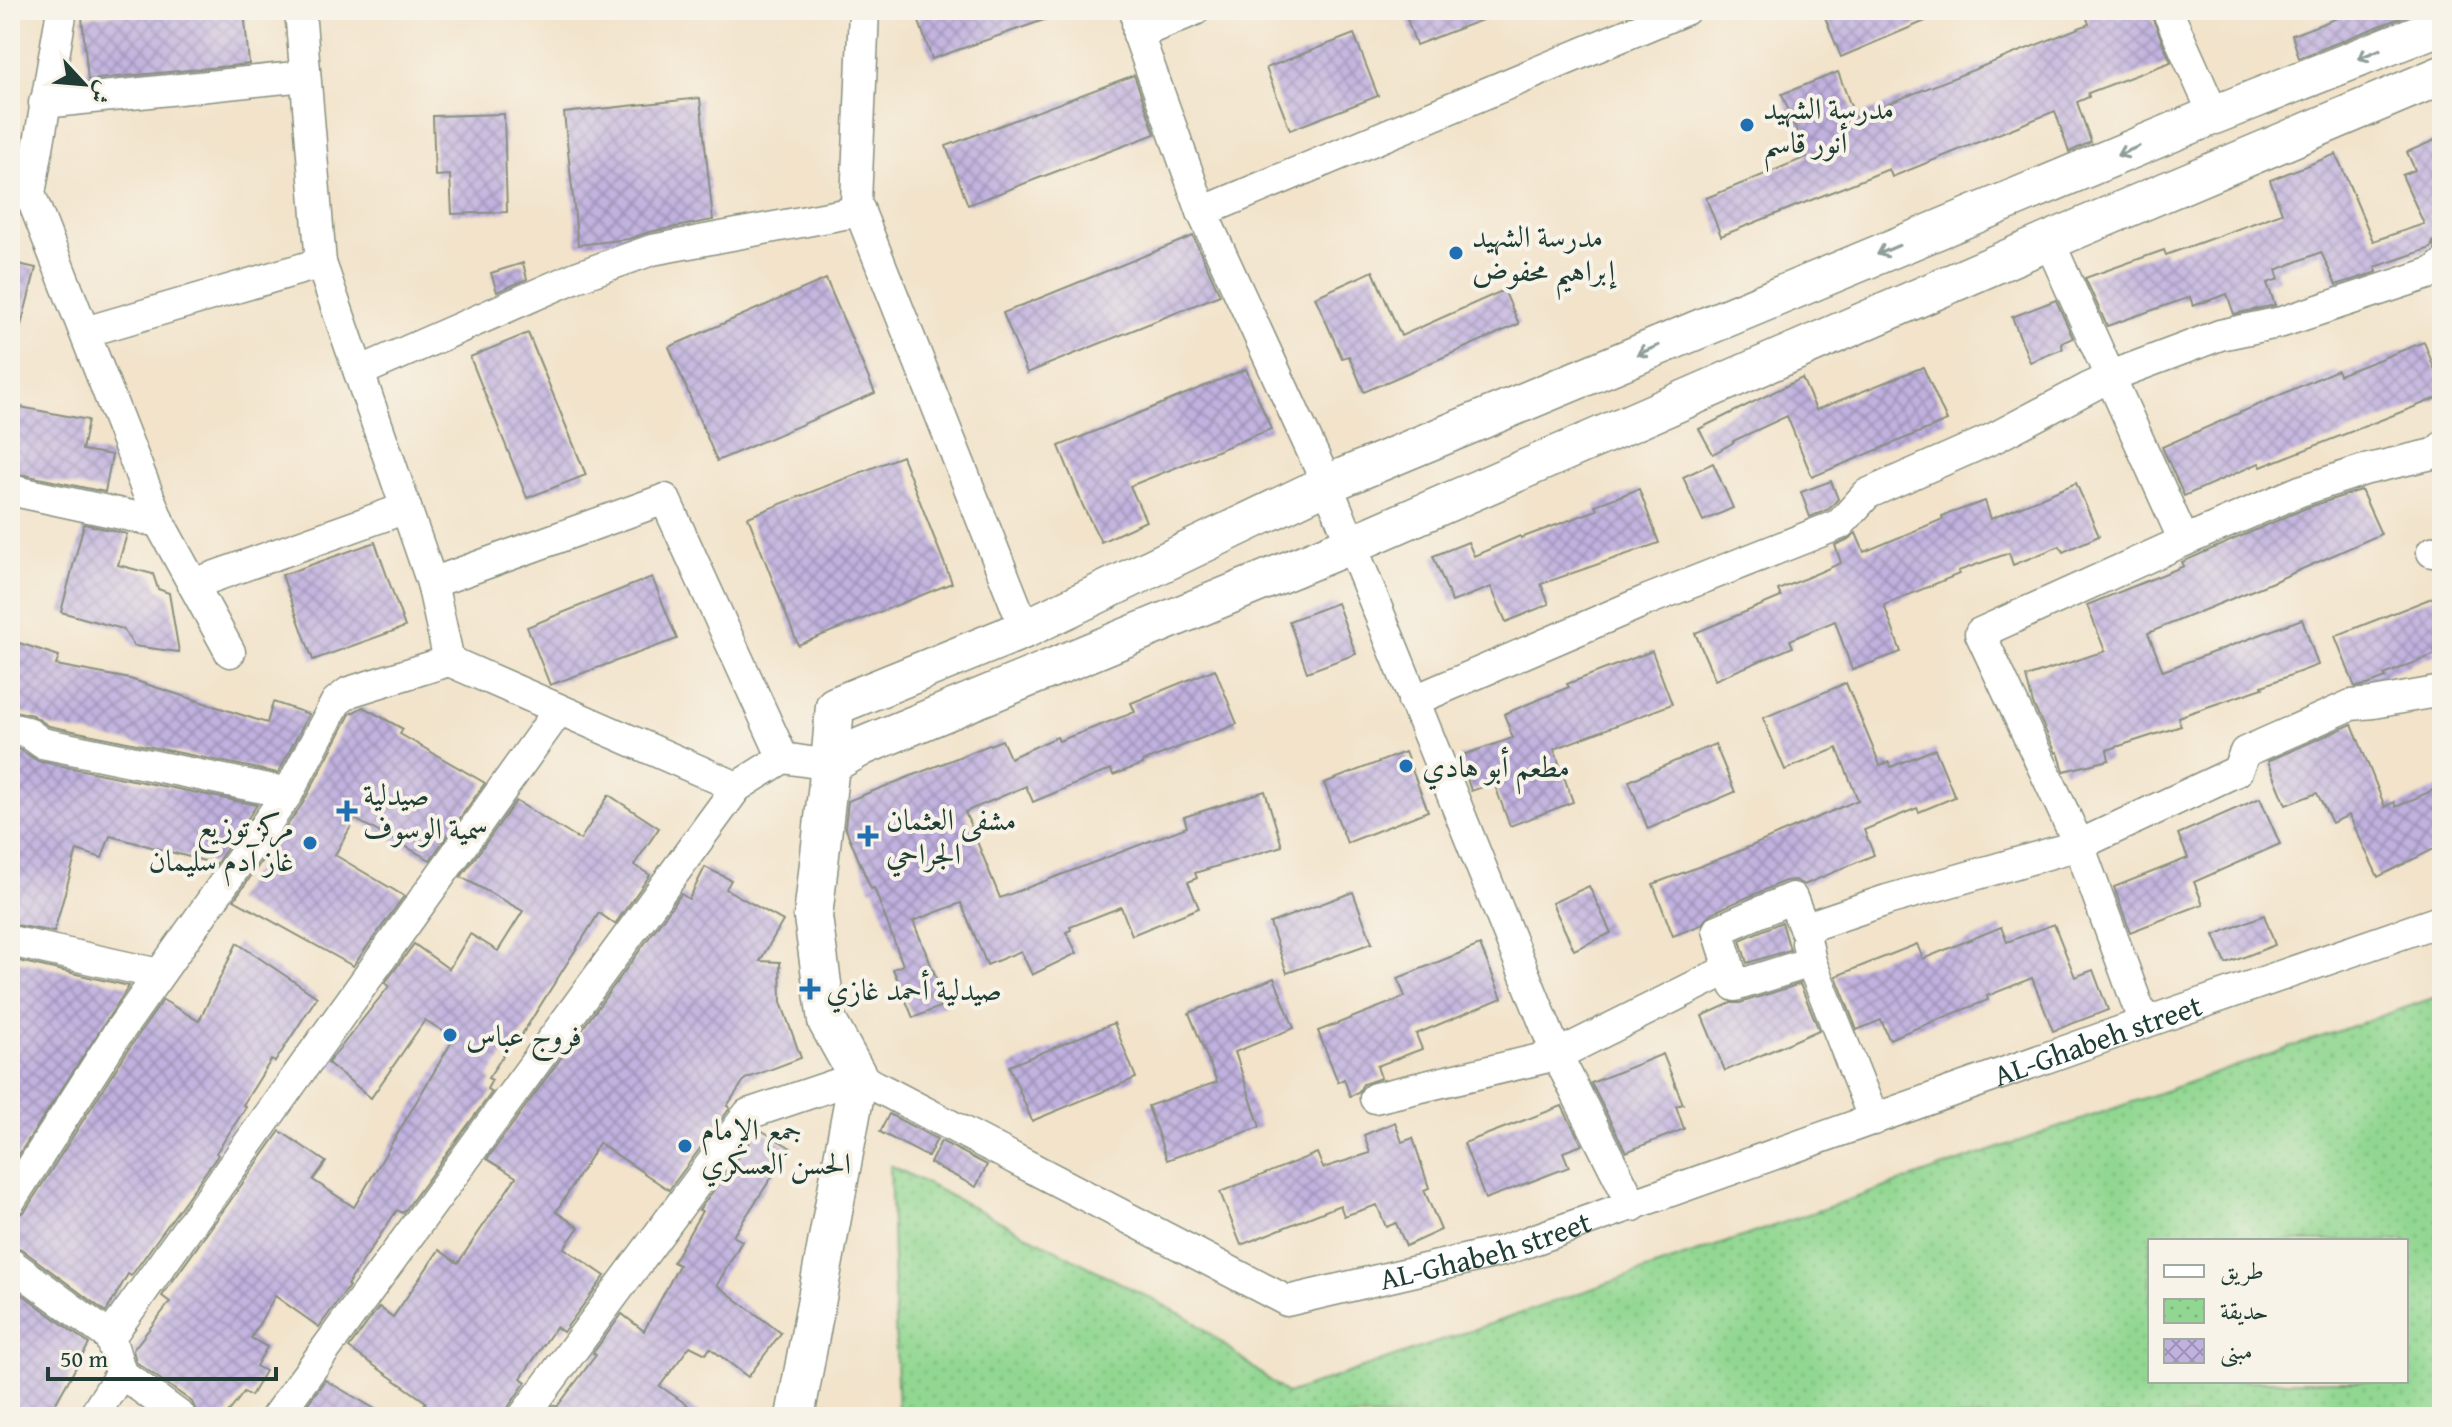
<svg xmlns="http://www.w3.org/2000/svg" width="2452" height="1427" font-family="'Gentium Book Plus',Amiri,serif">
  <style>
    .park { fill: url(#park-dots); stroke: #588a62; stroke-width: 2; fill-rule: evenodd }
    .building { fill: url(#building-cross-hatch) }
    .lines { fill: none; stroke-linecap: round; stroke-linejoin: round }
    .minor-casing { stroke: #88907f; stroke-width: 33 }
    .tertiary-casing { stroke: #88907f; stroke-width: 41 }
    .minor { stroke: #fff; stroke-width: 30 }
    .tertiary { stroke: #fff; stroke-width: 38 }
    .oneway { stroke: #8f9e9a }
    .poi-dot { fill: #1f6fb2; stroke: #f7f3e8; stroke-width: 3 }
    .labels { text-anchor: middle; dominant-baseline: central; stroke-width: 8; stroke-linejoin: round; paint-order: stroke }
    .poi-label { font-size: 30px; fill: #1f3d34; stroke: #f7f3e8; text-anchor: start }
    .street-label { font-size: 30px; fill: #1f3d34; stroke: #f7f3e8 }
  </style>
  <defs>
    <pattern id="park-dots" width="8" height="8" patternUnits="userSpaceOnUse" patternTransform="scale(2)"><rect width="8" height="8" fill="#91d791"/><path d="M2 2h.1M6 6h.1" fill="none" stroke="#7db97e" stroke-width="1.8" stroke-linecap="round"/></pattern>
    <pattern id="building-cross-hatch" width="8" height="8" patternUnits="userSpaceOnUse" patternTransform="scale(2)"><rect width="8" height="8" fill="#c1b1df"/><path d="M0 0l8 8M0 8l8-8" fill="none" stroke="#9c91b6"/></pattern>
  </defs>
  <rect width="100%" height="100%" fill="#f7f3e8"/>
  <filter id="ink" filterUnits="userSpaceOnUse"><feTurbulence type="fractalNoise" baseFrequency=".0125" numOctaves="2"/><feDisplacementMap in="SourceGraphic" scale="16" xChannelSelector="R" yChannelSelector="G"/><feConvolveMatrix kernelMatrix="1 2 1 2 8 2 1 2 1" color-interpolation-filters="sRGB"/></filter>
  <filter id="wash" filterUnits="userSpaceOnUse"><feTurbulence type="fractalNoise" baseFrequency=".006" numOctaves="4" result="noise"/><feDisplacementMap in="SourceGraphic" scale="32" xChannelSelector="R" yChannelSelector="G"/><feGaussianBlur stdDeviation="1.8" result="paint"/><feColorMatrix in="noise" values="0 0 0 0 0 0 0 0 0 0 0 0 0 0 0 0 0 1.4 0 .05"/><feComposite in="paint" operator="in"/></filter>
  <g filter="url(#wash)">
    <rect width="100%" height="100%" fill="#f2e3ca"/>
    <path class="park" d="M 2442,995 L 2442,1417 L 898,1417 L 890,1165 L 1191,1319 L 1287,1394 ZM 2150,1241 L 2406,1241 L 2406,1381 L 2150,1381 Z"/>
    <g id="blocks">
      <g class="building">
        <polygon points="150,10 244,10 249,64 88,80 82,17"/>
        <polygon points="915,10 1060,10 1061,14 932,59"/>
        <polygon points="1404,10 1502,10 1503,12 1416,45"/>
        <polygon points="1822,10 1951,10 1841,57"/>
        <polygon points="2084,10 2149,10 2171,62 2088,93 2089,97 2077,102 2091,142 2069,152 2055,111 1892,177 1889,169 1721,236 1706,198 1807,157 1782,94 1838,72 1855,117 2089,24"/>
        <polygon points="2332,10 2420,10 2299,58 2292,35 2335,19"/>
        <polygon points="1354,34 1378,96 1290,130 1266,68"/>
        <polygon points="1134,75 1155,134 968,205 946,146"/>
        <polygon points="700,98 713,220 649,232 629,239 578,245 564,113"/>
        <polygon points="504,114 507,212 452,214 450,175 435,176 433,116"/>
        <polygon points="2442,137 2442,247 2435,249 2433,242 2431,248 2375,267 2377,272 2336,285 2321,252 2276,270 2279,279 2267,283 2275,305 2234,314 2227,294 2193,306 2190,297 2107,326 2085,278 2164,250 2166,255 2282,213 2270,180 2336,154 2373,241 2424,224 2402,175 2415,170 2407,152"/>
        <polygon points="1193,236 1220,295 1027,373 1003,313"/>
        <polygon points="10,262 36,268 18,337 10,336"/>
        <polygon points="523,263 527,279 497,292 491,273"/>
        <polygon points="1373,271 1401,336 1504,290 1519,324 1364,392 1349,356 1342,358 1315,297"/>
        <polygon points="826,279 875,393 717,461 669,347"/>
        <polygon points="2056,300 2073,338 2061,343 2063,349 2030,362 2012,317"/>
        <polygon points="528,333 586,475 527,498 470,357"/>
        <polygon points="2424,342 2442,388 2442,396 2261,467 2259,463 2184,496 2162,447 2337,370 2339,375"/>
        <polygon points="1923,367 1947,421 1812,477 1787,416 1733,441 1734,442 1713,454 1699,429 1802,378 1816,410"/>
        <polygon points="1246,369 1271,429 1130,486 1146,521 1101,542 1083,506 1059,446"/>
        <polygon points="10,405 88,420 82,450 112,455 105,492 10,472"/>
        <polygon points="902,456 952,583 798,645 748,517"/>
        <polygon points="1713,463 1733,508 1703,521 1683,477"/>
        <polygon points="1831,481 1838,499 1829,509 1810,517 1801,492"/>
        <polygon points="2076,483 2099,536 2063,552 2060,546 2013,565 2009,553 1958,571 1959,574 1884,605 1901,652 1852,670 1835,621 1790,640 1793,647 1715,680 1695,633 1781,597 1778,590 1841,563 1835,545 1847,540 1856,533 1864,552 1943,519 1942,516 1985,501 1991,519"/>
        <polygon points="1639,489 1659,543 1541,584 1549,604 1506,622 1491,587 1452,602 1433,556 1468,542 1474,556 1520,536 1521,538 1597,510 1595,505"/>
        <polygon points="2361,490 2381,534 2275,581 2148,633 2163,671 2302,619 2318,665 2262,686 2263,688 2178,717 2181,726 2107,750 2109,760 2064,771 2058,752 2056,753 2033,704 2026,677 2105,651 2087,605 2184,566 2182,562 2306,508"/>
        <polygon points="84,524 127,534 118,565 153,574 158,589 169,593 179,652 134,646 123,629 61,612"/>
        <polygon points="375,542 405,627 313,660 282,575"/>
        <polygon points="652,577 677,639 550,685 527,627"/>
        <polygon points="2442,594 2442,645 2434,648 2436,654 2384,675 2386,678 2367,685 2355,687 2335,636"/>
        <polygon points="1337,603 1356,654 1307,672 1289,621"/>
        <polygon points="10,640 59,656 56,665 130,679 267,723 273,702 309,714 278,773 49,726 32,715 10,710"/>
        <polygon points="1652,651 1672,704 1554,749 1573,802 1510,826 1494,783 1471,791 1460,756 1513,738 1504,714 1569,687 1567,684"/>
        <polygon points="1215,669 1237,724 1142,762 1143,764 1113,775 1111,769 1033,802 1026,786 965,812 1000,898 1187,827 1184,817 1265,791 1282,846 1195,873 1197,878 1188,882 1199,908 1132,935 1121,907 1070,927 1071,930 1066,932 1077,953 1032,975 1021,951 987,965 961,903 913,921 947,1004 913,1018 893,969 903,965 874,888 871,889 845,827 848,801 1002,740 1010,758 1057,737 1059,741 1135,712 1131,703"/>
        <polygon points="1846,683 1880,765 1889,762 1891,767 1935,749 1955,797 1919,812 1917,808 1864,830 1874,855 1804,885 1795,880 1785,881 1711,913 1701,925 1673,936 1653,884 1735,853 1858,800 1837,748 1785,770 1763,718"/>
        <polygon points="363,707 403,729 400,734 485,783 430,860 355,819 335,855 404,896 353,966 234,900 303,803 350,714"/>
        <polygon points="2352,724 2385,807 2394,802 2396,807 2442,786 2442,845 2378,877 2349,815 2332,823 2317,793 2286,805 2268,761"/>
        <polygon points="1715,744 1735,792 1648,829 1629,781"/>
        <polygon points="10,746 19,749 38,761 257,805 216,864 110,836 102,858 77,850 54,932 10,924"/>
        <polygon points="1405,752 1428,811 1347,843 1324,783"/>
        <polygon points="609,795 659,828 634,865 650,875 615,924 599,913 519,1039 516,1037 488,1078 492,1080 487,1089 492,1092 403,1213 397,1210 347,1285 349,1286 319,1327 275,1296 251,1338 267,1347 256,1366 265,1371 251,1396 244,1392 225,1417 199,1417 192,1402 136,1362 133,1350 170,1302 162,1296 280,1131 326,1162 313,1180 354,1207 454,1038 425,1020 371,1098 328,1063 389,986 385,983 414,944 449,969 470,934 498,951 523,911 461,877 516,801 580,840"/>
        <polygon points="2260,798 2280,844 2194,882 2203,904 2130,932 2114,887 2188,858 2178,834"/>
        <polygon points="705,867 731,880 726,889 783,921 760,961 780,962 781,1002 801,1058 745,1079 727,1106 730,1108 669,1190 599,1143 556,1212 579,1227 564,1248 605,1276 563,1332 556,1327 521,1378 526,1382 509,1406 505,1417 416,1417 426,1402 349,1348 379,1307 393,1317 439,1250 458,1263 516,1177 487,1159 681,894 689,899"/>
        <polygon points="1589,886 1611,933 1574,950 1552,903"/>
        <polygon points="1353,892 1372,943 1287,973 1270,923"/>
        <polygon points="2264,915 2275,945 2226,964 2214,935"/>
        <polygon points="1782,922 1790,950 1747,963 1740,940"/>
        <polygon points="2054,924 2075,977 2093,970 2108,1010 2053,1031 2032,978 1987,996 1988,1000 1889,1039 1881,1020 1857,1030 1836,976 1917,944 1923,959 2001,927 2007,942"/>
        <polygon points="237,943 317,997 275,1062 271,1060 243,1105 246,1107 216,1153 218,1155 131,1276 128,1274 106,1312 21,1249 10,1245 10,1220 25,1211 130,1047 163,1000 199,1021"/>
        <polygon points="1480,945 1502,998 1416,1034 1422,1049 1377,1066 1381,1078 1363,1084 1358,1093 1350,1096 1344,1079 1338,1082 1318,1031 1405,997 1398,978"/>
        <polygon points="10,959 129,986 10,1168"/>
        <polygon points="1274,978 1294,1028 1235,1052 1260,1127 1167,1160 1148,1106 1217,1082 1189,1013"/>
        <polygon points="1800,984 1819,1030 1725,1071 1702,1016 1731,1003 1740,1003"/>
        <polygon points="1114,1023 1136,1078 1032,1121 1009,1066"/>
        <polygon points="1663,1054 1683,1104 1676,1106 1684,1129 1626,1152 1591,1083"/>
        <polygon points="1562,1106 1582,1145 1563,1152 1569,1167 1485,1199 1464,1143"/>
        <polygon points="889,1114 937,1139 928,1157 880,1132"/>
        <polygon points="1395,1122 1402,1142 1413,1138 1429,1188 1424,1190 1441,1230 1406,1246 1396,1223 1386,1227 1377,1205 1344,1216 1340,1205 1241,1245 1220,1192 1317,1153 1323,1168 1370,1153 1364,1135"/>
        <polygon points="759,1129 791,1148 733,1236 742,1241 717,1285 781,1333 748,1377 710,1348 706,1354 690,1346 660,1386 705,1417 545,1417 554,1405 557,1407 596,1355 593,1353 622,1314 644,1331 679,1265 673,1262 702,1211 699,1210"/>
        <polygon points="941,1141 987,1165 976,1187 930,1163"/>
        <polygon points="10,1285 89,1344 48,1417 10,1417"/>
        <polygon points="325,1380 389,1417 298,1417"/>
      </g>
    </g>
  </g>
  <g filter="url(#ink)">
    <use href="#blocks" fill-opacity="0" stroke="#88907f" stroke-width="2"/>
    <g class="lines">
      <g class="minor-casing">
        <g id="minor">
          <polyline points="62,10 30,194 159,522 230,652"/>
          <polyline points="300,10 321,263 432,583 449,661"/>
          <polyline points="864,10 856,202 1025,629"/>
          <polyline points="1136,10 1138,34 1202,212 1327,484 1557,1055 1633,1206"/>
          <polyline points="2167,10 2214,115"/>
          <polyline points="1138,34 1195,10"/>
          <polyline points="44,103 305,76"/>
          <polyline points="1202,212 1685,10"/>
          <polyline points="2049,241 2184,541 1980,633 2079,845 2144,1023"/>
          <polyline points="85,332 321,263"/>
          <polyline points="359,372 576,277 652,250 860,211"/>
          <polyline points="10,490 159,522"/>
          <polyline points="2184,541 2300,491 2364,470 2437,453 2442,447"/>
          <polyline points="2432,552 2442,549"/>
          <polyline points="432,583 665,499 783,758"/>
          <polyline points="193,584 406,508"/>
          <polyline points="1413,701 1645,601 1840,524 1867,494 1994,438 2111,376 2220,335 2282,322 2434,272 2442,265"/>
          <polyline points="10,728 27,732 42,743 288,793"/>
          <polyline points="10,941 159,974"/>
          <polyline points="1807,943 1811,962 1874,1120"/>
          <polyline points="1811,962 1735,986 1718,930 1792,898 1804,928 1887,900 2079,845 2237,771 2245,752 2351,705 2373,703 2442,691"/>
          <polyline points="1375,1098 1557,1055 1729,969"/>
          <polyline points="10,1201 115,1037 288,793 336,702 349,692 449,661 737,787 783,758 830,765"/>
          <polyline points="10,1263 110,1337 121,1373 181,1417"/>
          <polyline points="110,1337 559,710"/>
          <polyline points="93,1417 121,1373"/>
          <polyline points="276,1417 737,787"/>
          <path id="s1" d="M 523,1417 L 748,1114 L 858,1077 L 1287,1301 L 1502,1251 L 2144,1023 L 2442,920"/>
        </g>
      </g>
      <g class="tertiary-casing">
        <g id="tertiary">
          <polyline points="2442,25 2214,115 1327,484 1025,629 835,706 830,765 863,746 1350,545 2049,241 2442,75"/>
          <polyline points="795,1417 858,1077 827,1021 813,917 830,765"/>
        </g>
      </g>
      <use href="#minor" class="minor"/>
      <use href="#tertiary" class="tertiary"/>
    </g>
    <defs><path id="oneway-shaft" d="M-6 0H5M1.5-3L5.5 0L1.5 3" fill="none" stroke-width="1.6" stroke-linecap="round" stroke-linejoin="round" transform="scale(2)"/></defs>
    <g class="oneway">
      <use href="#oneway-shaft" transform="translate(2369 54) rotate(158)"/>
      <use href="#oneway-shaft" transform="translate(2128 151) rotate(157)"/>
      <use href="#oneway-shaft" transform="translate(1888 250) rotate(157)"/>
      <use href="#oneway-shaft" transform="translate(1648 350) rotate(157)"/>
    </g>
  </g>
  <g class="poi-dot">
    <circle cx="1747" cy="125" r="8"/>
    <circle cx="1456" cy="253" r="8"/>
    <circle cx="1406" cy="766" r="8"/>
    <path d="M343 799h8v8h8v8h-8v8h-8v-8h-8v-8h8z"/>
    <path d="M864 824h8v8h8v8h-8v8h-8v-8h-8v-8h8z"/>
    <circle cx="310" cy="843" r="8"/>
    <path d="M806 977h8v8h8v8h-8v8h-8v-8h-8v-8h8z"/>
    <circle cx="450" cy="1035" r="8"/>
    <circle cx="685" cy="1146" r="8"/>
  </g>
  <g class="labels">
    <g class="poi-label">
      <text x="1763" y="108">مدرسة الشهيد<tspan x="1763" dy="34">أنور قاسم</tspan></text>
      <text x="1472" y="236">مدرسة الشهيد<tspan x="1472" dy="34">إبراهيم محفوض</tspan></text>
      <text x="1422" y="766">مطعم أبو هادي</text>
      <text x="363" y="794">صيدلية<tspan x="363" dy="34">سمية الوسوف</tspan></text>
      <text x="886" y="819">مشفى العثمان<tspan x="886" dy="34">الجراحي</tspan></text>
      <text x="294" y="826" text-anchor="end">مركز توزيع<tspan x="294" dy="34">غاز آدم سليمان</tspan></text>
      <text x="826" y="989">صيدلية أحمد غازي</text>
      <text x="466" y="1035">فروج عباس</text>
      <text x="701" y="1129">جمع الإمام<tspan x="701" dy="34">الحسن العسكري</tspan></text>
    </g>
    <g class="street-label">
      <text stroke="none"><textPath href="#s1" startOffset="1830">AL-Ghabeh street</textPath></text>
      <text stroke="none"><textPath href="#s1" startOffset="1182">AL-Ghabeh street</textPath></text>
    </g>
  </g>
  <rect width="2452" height="1427" fill="none" stroke="#f7f3e8" stroke-width="40"/>
  <rect x="2148" y="1239" width="260" height="144" fill="#f7f3e8" stroke="#a1aaa0" stroke-width="2"/>
  <rect x="2164" y="1265" width="40" height="12" fill="#ffffff" stroke="#a1aaa0" stroke-width="2"/>
  <text x="2220" y="1279" font-size="24" fill="#1f3d34">طريق</text>
  <rect x="2164" y="1299" width="40" height="24" fill="url(#park-dots)" stroke="#a1aaa0" stroke-width="2"/>
  <text x="2220" y="1319" font-size="24" fill="#1f3d34">حديقة</text>
  <rect x="2164" y="1339" width="40" height="24" fill="url(#building-cross-hatch)" stroke="#a1aaa0" stroke-width="2"/>
  <text x="2220" y="1359" font-size="24" fill="#1f3d34">مبنى</text>
  <g transform="translate(84 84) rotate(116)" stroke="#f7f3e8" stroke-width="6" paint-order="stroke">
  <path d="M0-6L14 30L0 20L-14 30Z" fill="#1f3d34"/>
  <text y="-12" font-size="22" font-weight="bold" text-anchor="middle" fill="#1f3d34">ش</text>
  </g>
  <path d="M48 1367v12h228v-12" fill="none" stroke="#1f3d34" stroke-width="4"/>
  <text x="60" y="1367" font-size="24" fill="#1f3d34" stroke="#f7f3e8" stroke-width="6" paint-order="stroke">50 m</text>
</svg>
